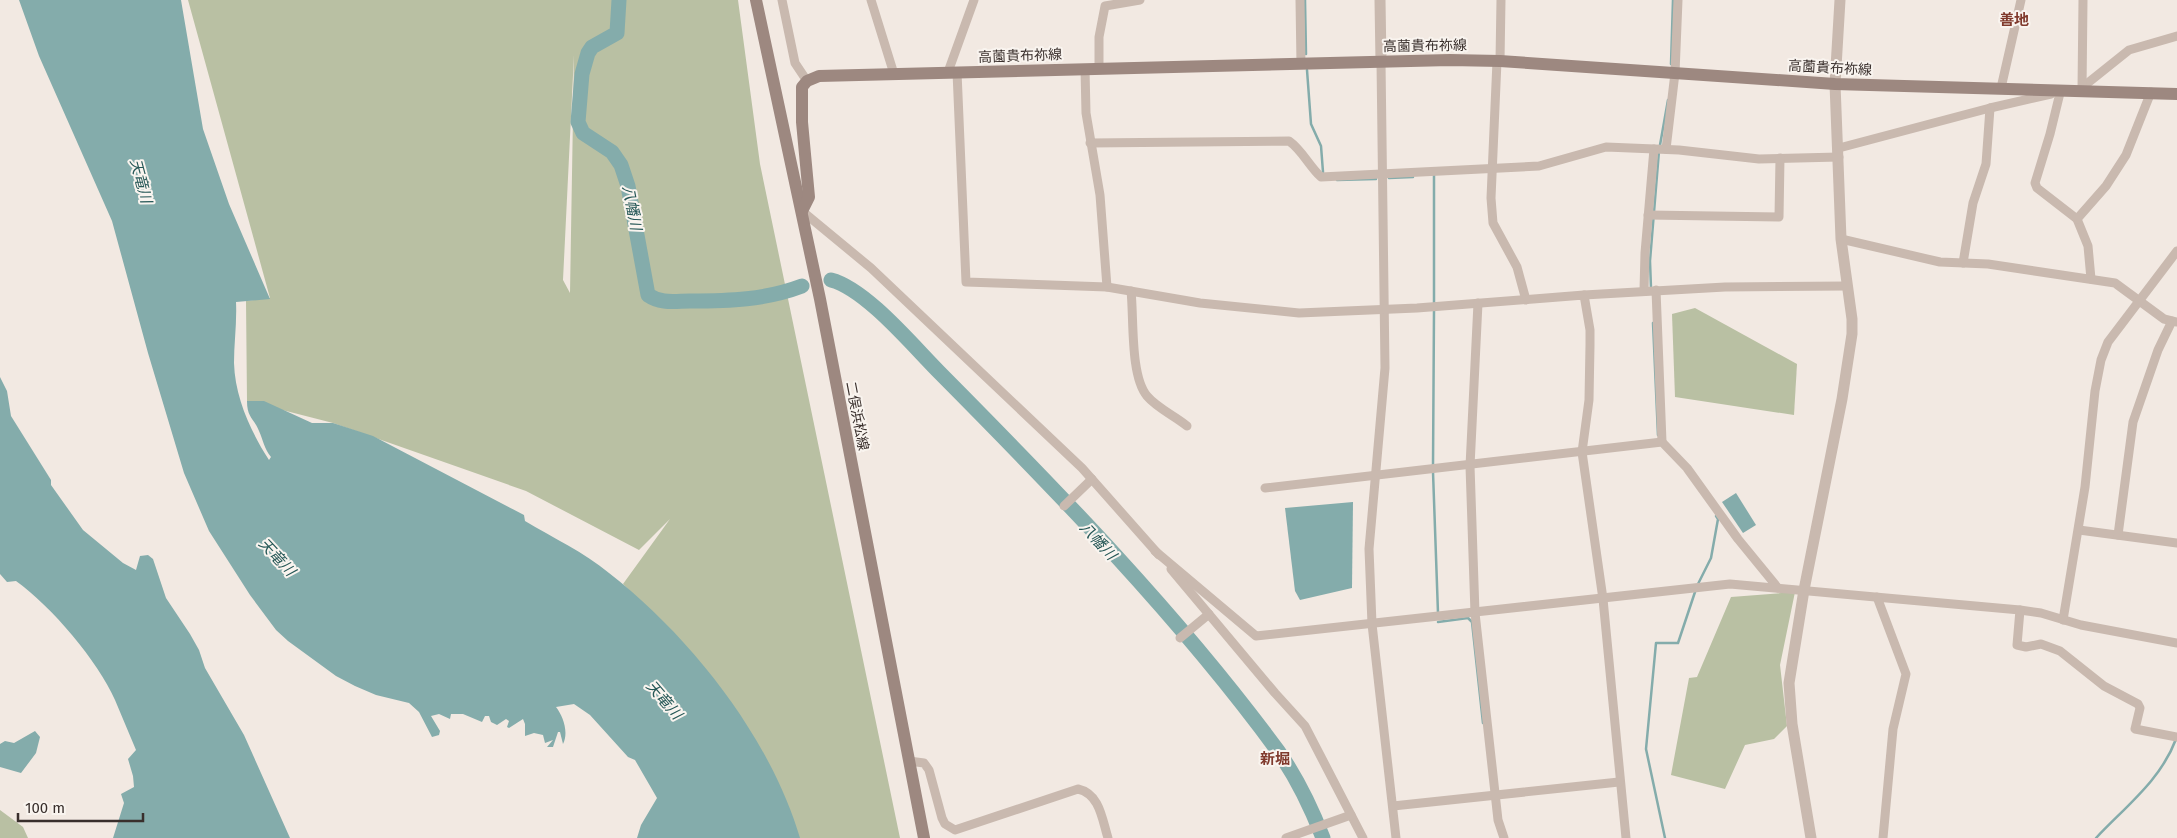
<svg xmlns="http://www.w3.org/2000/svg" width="2177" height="838" font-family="'Fira Sans','Noto Sans JP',sans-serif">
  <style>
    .green { fill: #b9c0a3; fill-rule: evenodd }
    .water { fill: #84acab }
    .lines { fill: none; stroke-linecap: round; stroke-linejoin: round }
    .stream { stroke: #84acab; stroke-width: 2.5 }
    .river { stroke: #84acab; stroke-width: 15 }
    .minor { stroke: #c9b9af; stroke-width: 9 }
    .tertiary { stroke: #c9b9af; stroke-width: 11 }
    .secondary { stroke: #9d8880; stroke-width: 12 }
    .labels { text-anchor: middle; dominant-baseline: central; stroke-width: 4; stroke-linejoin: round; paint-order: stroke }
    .street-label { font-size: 14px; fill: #392f2c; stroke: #f9f4ef }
    .neighbourhood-label { font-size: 15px; font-weight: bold; fill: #803a2d; stroke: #f9f4ef }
    .water-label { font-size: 15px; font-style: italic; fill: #255756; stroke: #f9f4ef }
  </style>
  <rect width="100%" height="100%" fill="#f2e9e2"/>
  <g class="green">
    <path d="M 188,0 L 738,0 L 760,164 L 900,838 L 794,838 L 689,651 L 623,584 L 670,519 L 639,550 L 526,491 L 333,423 L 247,401 L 246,301 L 270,298 ZM 574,55 L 574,56 L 570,293 L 563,280 Z"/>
    <polygon points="1695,308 1797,364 1794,415 1675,397 1672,314"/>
    <polygon points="1795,592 1780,665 1787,726 1774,739 1745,745 1725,789 1671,775 1689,678 1697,677 1731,597"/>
    <polygon points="0,810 23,827 28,838 0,838"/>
  </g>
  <g class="water">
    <path d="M 19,0 L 181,0 L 203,129 L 229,204 L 270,299 L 236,302 C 237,323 234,343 234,363 C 235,398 251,432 269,460 L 271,457 C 264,448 263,440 259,431 C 254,418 247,418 247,401 L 264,401 L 312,423 L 333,423 L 373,436 L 524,515 L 525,521 C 553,538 584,552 609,573 C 691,637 770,737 800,838 L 637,838 L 641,825 L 657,798 L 635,760 L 628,757 L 590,715 L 574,704 L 556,707 C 563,716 569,732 563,744 L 560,732 L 558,732 L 553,747 L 547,747 L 553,740 L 545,743 L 543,735 L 534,733 L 525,736 L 525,724 L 523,719 L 509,728 L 507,727 L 509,721 L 506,719 L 497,725 L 491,722 L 489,716 L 485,716 L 482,722 L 463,714 L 451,714 L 450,719 L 439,714 L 431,716 L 440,731 L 439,735 L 432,737 L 419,712 L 409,703 L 376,695 L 355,686 L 336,676 L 288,641 L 276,630 L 250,595 L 209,531 L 184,473 L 148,353 L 112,221 L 39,56 Z"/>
    <path d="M 0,377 L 7,391 L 11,416 L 51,480 L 51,485 L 83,530 L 123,563 L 136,570 L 140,556 L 148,555 L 153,559 L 166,598 L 190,634 L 199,650 L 205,668 L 244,735 L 290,838 L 113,838 L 124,803 L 121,794 L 134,787 L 133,776 L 128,759 L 136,750 C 129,733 122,717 115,700 C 98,661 51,606 16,581 L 7,582 L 0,574 Z"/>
    <polygon points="1736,493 1756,525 1743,533 1722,502"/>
    <polygon points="1353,502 1352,588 1300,600 1295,591 1285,508"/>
    <polygon points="35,731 40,737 36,753 21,773 0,767 0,744 5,741 14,743"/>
  </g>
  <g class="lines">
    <g class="stream">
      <polyline points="1305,0 1306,54"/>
      <polyline points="1671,64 1673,0"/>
      <polyline points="1307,70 1311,124 1321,146 1323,172"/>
      <polyline points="1660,145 1668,100"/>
      <polyline points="1389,178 1413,177"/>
      <polyline points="1337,180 1376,179"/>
      <polyline points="1651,288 1650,261 1659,151"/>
      <polyline points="1434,303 1434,175"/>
      <polyline points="1653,323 1658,435"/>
      <polyline points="1433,466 1434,310"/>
      <polyline points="1433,472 1438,613"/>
      <polyline points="1698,584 1711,558 1718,519 1716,516"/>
      <polyline points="1438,622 1468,618 1472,622 1483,723"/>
      <polyline points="1665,838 1646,749 1656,643 1678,643 1696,589"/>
      <path d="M 2096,838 C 2125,807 2161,780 2176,739"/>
    </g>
    <g class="river">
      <path d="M 619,0 L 617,33 L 592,47 L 588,53 L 582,74 L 578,122 L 583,133 L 612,152 L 621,165 L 628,186 L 648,295 C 661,304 675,301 690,301 C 729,301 765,300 802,286"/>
      <path d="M 831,280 C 866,289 913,346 939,372 C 1057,491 1179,616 1278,751 C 1297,778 1311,807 1323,838"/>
    </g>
    <g class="minor">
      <polyline points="782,0 795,63 807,81"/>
      <polyline points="871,0 894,74"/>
      <polyline points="1300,0 1301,64"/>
      <polyline points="1497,61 1491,198 1493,223 1517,267 1526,300"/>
      <polyline points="1500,61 1501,0"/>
      <polyline points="1381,62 1385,368 1369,549 1372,624 1396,838"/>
      <polyline points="1099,68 1099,37 1105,6 1140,0"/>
      <polyline points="1085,69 1086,113 1100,195 1107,287"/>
      <polyline points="948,72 974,0"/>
      <polyline points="957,72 966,282 1107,287 1200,303 1299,313 1417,308 1584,295 1590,330 1590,345 1589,400 1582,452 1603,599 1626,838"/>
      <polyline points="2001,88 2021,0"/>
      <polyline points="2079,90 2129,50 2177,36"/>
      <polyline points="2082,90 2083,0"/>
      <polyline points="2060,93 2050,134 2035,183 2037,188 2077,219 2088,246 2091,279"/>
      <path d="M 1090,143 L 1289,141 C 1302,150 1309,166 1321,177 L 1539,166 L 1606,147 L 1679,150 L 1759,159 L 1839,157"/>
      <polyline points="1839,148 1990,108 2051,94"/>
      <polyline points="1666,149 1675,73 1678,0"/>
      <polyline points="802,211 871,268 1082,468 1159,555"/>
      <polyline points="1648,215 1779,217 1780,158"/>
      <polyline points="2077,219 2106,186 2126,155 2151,92"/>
      <polyline points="1841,239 1940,262 1988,264 2115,283 2164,319 2177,322"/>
      <polyline points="1963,263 1973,203 1986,164 1990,108"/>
      <polyline points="1644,290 1645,253 1654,149"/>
      <polyline points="1656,290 1662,442"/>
      <path d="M 1131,291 C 1134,318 1130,376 1147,396 C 1157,408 1175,416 1187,426"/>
      <polyline points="1584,295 1725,287 1847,286"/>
      <polyline points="1478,303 1470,466 1475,613 1498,820 1504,838"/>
      <polyline points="1265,488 1662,442 1687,468 1738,539 1778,588"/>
      <polyline points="1064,506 1092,479"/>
      <polyline points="2079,530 2177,543"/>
      <polyline points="2118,535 2133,422 2158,350 2172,321"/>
      <polyline points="1155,551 1256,636 1730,584 2020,610 2041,613 2081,625 2177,643"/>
      <polyline points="1171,569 1275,693 1305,726 1363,838"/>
      <polyline points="1877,597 1906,674 1893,729 1883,838"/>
      <polyline points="2020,610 2017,645 2026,647 2041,644 2060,651 2104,686 2138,704 2140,708 2135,729 2177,737"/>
      <polyline points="2063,620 2085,487 2095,391 2101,360 2108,342 2177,251"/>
      <polyline points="1180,638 1209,614"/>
      <path d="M 909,761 L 924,763 L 929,770 L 942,818 L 945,824 L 955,830 L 1078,789 C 1100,794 1102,819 1108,838"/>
      <polyline points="1393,806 1619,782"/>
      <polyline points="1286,838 1351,815"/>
    </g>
    <g class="tertiary">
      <polyline points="1380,0 1381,62"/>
      <polyline points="1811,838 1792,724 1789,683 1804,590 1842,399 1852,334 1852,319 1841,239 1835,84 1840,0"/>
    </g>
    <g class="secondary">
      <polyline points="756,0 820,299 924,838"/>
      <polyline points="802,211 809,197 802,122 802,87 807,81 819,76 1450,60 1500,61 1835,84 2177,94"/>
    </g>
  </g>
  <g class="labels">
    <g class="street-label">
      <text transform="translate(1425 46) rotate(-1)">高薗貴布祢線</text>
      <text transform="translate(1020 56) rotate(-2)">高薗貴布祢線</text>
      <text transform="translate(1830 68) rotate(3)">高薗貴布祢線</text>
      <text transform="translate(857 416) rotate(79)">二俣浜松線</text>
    </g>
    <g class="neighbourhood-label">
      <text x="2014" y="20">善地</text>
      <text x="1275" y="759">新堀</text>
    </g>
    <g class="water-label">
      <text transform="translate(141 181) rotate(75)">天竜川</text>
      <text transform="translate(632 208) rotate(79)">八幡川</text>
      <text transform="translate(1098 541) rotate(47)">八幡川</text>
      <text transform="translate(277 557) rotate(47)">天竜川</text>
      <text transform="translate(664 700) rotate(49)">天竜川</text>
    </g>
  </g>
  <path d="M18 813v8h125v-8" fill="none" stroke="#392f2c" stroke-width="2.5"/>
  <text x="25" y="813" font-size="15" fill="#392f2c" stroke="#f9f4ef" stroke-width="4" paint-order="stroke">100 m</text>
</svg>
